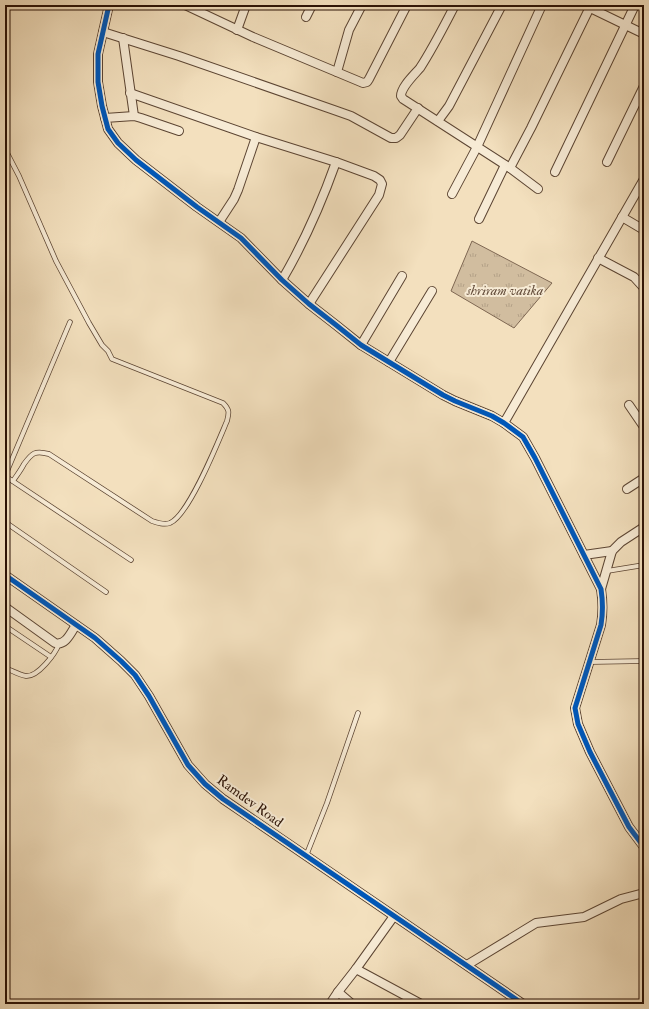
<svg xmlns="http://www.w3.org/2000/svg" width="649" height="1009" font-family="'IM FELL Double Pica',serif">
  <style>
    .park { fill: url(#park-tufts); stroke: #7e6752 }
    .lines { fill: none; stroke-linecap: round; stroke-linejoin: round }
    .lane-casing { stroke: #5c4533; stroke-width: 5.5 }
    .street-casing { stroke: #5c4533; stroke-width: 10 }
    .lane { stroke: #f7ebd5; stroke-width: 4 }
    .street { stroke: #f7ebd5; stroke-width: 8 }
    .cycleway-casing { stroke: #f7ebd5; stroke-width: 8 }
    .cycleway { stroke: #0057b8; stroke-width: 5 }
    .labels { text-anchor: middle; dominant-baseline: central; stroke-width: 4; stroke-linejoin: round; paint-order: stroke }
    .park-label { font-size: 14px; font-style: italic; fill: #644d3b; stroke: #f7ebd5 }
    .street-label { font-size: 14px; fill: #2a1105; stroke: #f7ebd5 }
  </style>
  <defs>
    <pattern id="park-tufts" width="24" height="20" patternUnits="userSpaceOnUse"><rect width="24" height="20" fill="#d1bd9f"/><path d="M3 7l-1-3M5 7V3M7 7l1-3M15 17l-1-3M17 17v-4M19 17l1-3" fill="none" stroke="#b4a187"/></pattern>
  </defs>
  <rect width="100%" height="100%" fill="#f3e0be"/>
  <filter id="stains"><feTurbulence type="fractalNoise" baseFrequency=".005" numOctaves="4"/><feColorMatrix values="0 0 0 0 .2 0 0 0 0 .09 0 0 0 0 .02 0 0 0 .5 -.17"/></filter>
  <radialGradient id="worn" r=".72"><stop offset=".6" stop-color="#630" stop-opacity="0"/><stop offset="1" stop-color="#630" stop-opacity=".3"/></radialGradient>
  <polygon class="park" points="472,241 552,283 514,328 451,291"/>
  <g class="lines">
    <g class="lane-casing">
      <g id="lane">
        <path d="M 5,149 L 19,176 L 56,261 L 89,323 L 102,345 L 108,351 L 112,359 L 223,403 C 230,410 229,413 227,421 C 218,442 189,515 170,523 C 164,525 158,523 152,521 L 49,454 C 35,450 32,453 24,464 C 21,470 17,475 13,481"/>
        <polyline points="5,476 70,322"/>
        <polyline points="5,476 131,560"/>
        <polyline points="5,522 106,592"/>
        <polyline points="607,571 644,565"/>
        <polyline points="5,626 51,657"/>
        <polyline points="590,662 644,661"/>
        <path d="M 5,668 C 11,670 19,675 26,676 C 38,677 55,654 59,644"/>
        <polyline points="306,856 327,803 358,713"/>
      </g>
    </g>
    <g class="street-casing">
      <g id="street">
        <path d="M 109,5 L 98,54 L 98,82 L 102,106 L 108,129 L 118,143 L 136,160 L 197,207 L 241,238 L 282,280 L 309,304 L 336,325 L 361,345 L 443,395 L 455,401 L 492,416 L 504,423 L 523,437 L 535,458 L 601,589 C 603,602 603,613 601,625 L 575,708 L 578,724 L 590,752 L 629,827 L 644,847"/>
        <polyline points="185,5 253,37 363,83 367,82 369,79 407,5"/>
        <path d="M 455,5 C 444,26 433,48 420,68 C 414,75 401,87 401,96 L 403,99 L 510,168 L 538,189"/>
        <polyline points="584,5 644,34"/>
        <polyline points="306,17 312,5"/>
        <polyline points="237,30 246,5"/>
        <polyline points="103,32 179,56 334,110 351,116 391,138 396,138 400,135 418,108"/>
        <polyline points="123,38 134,116"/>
        <polyline points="337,72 349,30 362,5"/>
        <polyline points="130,93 256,137 336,162 374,176 380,180 382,184 379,195 309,304"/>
        <polyline points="105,118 134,116 141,118 179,131"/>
        <polyline points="438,121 449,106 502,5"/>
        <polyline points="607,162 644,86"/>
        <polyline points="510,168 531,128 591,5"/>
        <polyline points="555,172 635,5"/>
        <polyline points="452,194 477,147 542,5"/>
        <polyline points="622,217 644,230"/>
        <polyline points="479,219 505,165"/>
        <polyline points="219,222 234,199 238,190 256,137"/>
        <polyline points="598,258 634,277 644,288"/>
        <path d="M 282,280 C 305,241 321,204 336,162"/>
        <polyline points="361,345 402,276"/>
        <polyline points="389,362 432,291"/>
        <polyline points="629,405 644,427"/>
        <polyline points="504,423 644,179"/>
        <polyline points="627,489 644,478"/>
        <polyline points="584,555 612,551"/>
        <polyline points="5,575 95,638 121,661 135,675 149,696 188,765 205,784 223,799 523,1004"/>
        <polyline points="601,589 612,551 621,542 644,527"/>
        <path d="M 5,607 L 55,643 C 66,646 71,632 76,625"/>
        <polyline points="467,965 536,923 584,917 621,899 640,894 644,894"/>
        <polyline points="356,969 421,1004"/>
        <polyline points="338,992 352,1004"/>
        <polyline points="330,1004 338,992 356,969 394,916"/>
      </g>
    </g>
    <use href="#lane" class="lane"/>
    <use href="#street" class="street"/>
    <g class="cycleway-casing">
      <g id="cycleway">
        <path d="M 109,5 L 98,54 L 98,82 L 102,106 L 108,129 L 118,143 L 136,160 L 197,207 L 241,238 L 282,280 L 309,304 L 336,325 L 361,345 L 443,395 L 455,401 L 492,416 L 504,423 L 523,437 L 535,458 L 601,589 C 603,602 603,613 601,625 L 575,708 L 578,724 L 590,752 L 629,827 L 644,847"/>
        <polyline points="5,575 95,638 121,661 135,675 149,696 188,765 205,784 223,799 523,1004"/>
      </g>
    </g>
    <use href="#cycleway" class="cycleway"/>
  </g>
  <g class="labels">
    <g class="park-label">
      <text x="505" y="290">shriram vatika</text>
    </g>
    <g class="street-label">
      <text transform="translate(250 801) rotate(36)">Ramdev Road</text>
    </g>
  </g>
  <rect width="649" height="1009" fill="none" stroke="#f3e0be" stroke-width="20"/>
  <rect x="6" y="6" width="637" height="997" fill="none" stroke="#2a1105" stroke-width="2"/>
  <rect x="10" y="10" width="629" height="989" fill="none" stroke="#2a1105"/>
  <rect width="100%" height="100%" filter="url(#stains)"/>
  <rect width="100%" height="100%" fill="url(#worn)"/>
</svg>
